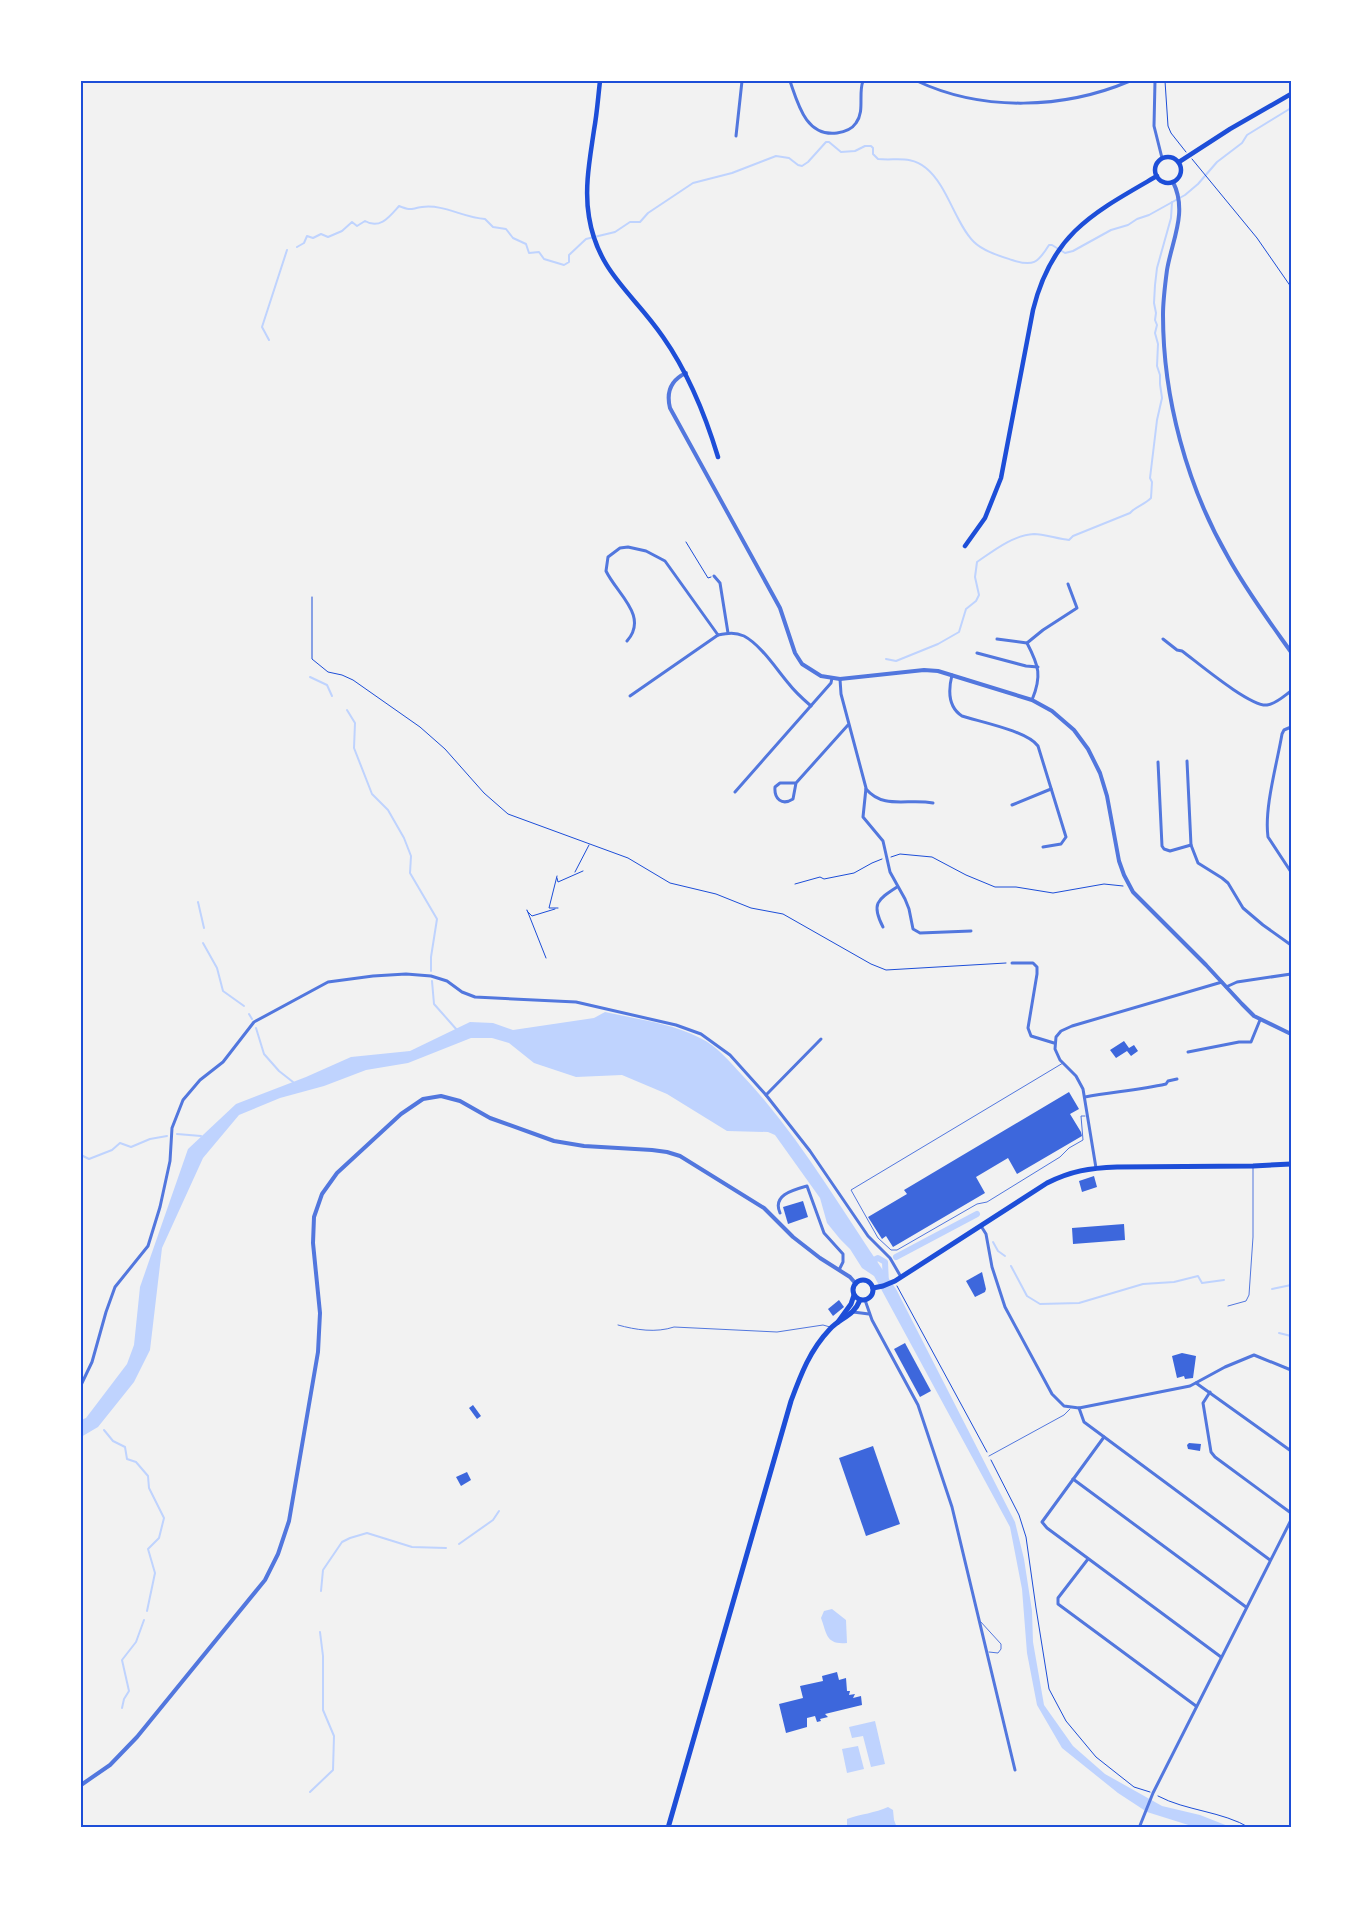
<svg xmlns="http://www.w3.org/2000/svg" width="1372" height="1909" font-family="'Open Sans',sans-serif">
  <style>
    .water { fill: #bfd3fe }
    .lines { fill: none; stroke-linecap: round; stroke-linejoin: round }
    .stream { stroke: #bfd3fe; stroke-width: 2 }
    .canal { stroke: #bfd3fe; stroke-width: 6 }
    .building { fill: #3d67dc }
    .path { stroke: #1d4ed8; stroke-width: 1 }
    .service { stroke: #5277de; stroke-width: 1 }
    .minor { stroke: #5277de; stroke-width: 3 }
    .tertiary { stroke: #5277de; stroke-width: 4 }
    .secondary { stroke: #1d4ed8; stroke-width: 4.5 }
    .primary { stroke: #1d4ed8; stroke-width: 5 }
    .neatline { fill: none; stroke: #1d4ed8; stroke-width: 2 }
  </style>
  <rect width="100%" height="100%" fill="#f2f2f2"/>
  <g class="water">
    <path d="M 605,1012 C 636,1019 671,1023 700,1038 C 717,1046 730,1062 743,1076 C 803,1140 845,1217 896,1289 L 1015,1522 L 1024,1559 L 1032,1611 L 1033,1642 L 1044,1705 L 1073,1746 L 1105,1774 L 1162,1806 L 1200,1815 L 1233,1828 L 1198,1828 L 1147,1812 L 1118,1793 L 1062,1748 L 1037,1705 L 1027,1653 L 1022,1589 L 1010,1527 L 874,1276 L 862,1268 L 850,1249 L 840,1239 L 827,1223 L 820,1198 L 775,1135 L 768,1132 L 727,1131 L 667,1094 L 622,1075 L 576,1077 L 534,1063 L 509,1043 L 492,1038 L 471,1038 L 408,1063 L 366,1070 L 324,1086 L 280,1098 L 239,1115 L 203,1158 L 162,1248 L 150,1350 L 134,1382 L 98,1427 L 81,1437 L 81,1420 L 86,1418 L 127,1364 L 134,1345 L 140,1287 L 188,1149 L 236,1104 L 306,1077 L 351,1057 L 410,1051 L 470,1022 L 493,1023 L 513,1030 L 594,1018 Z"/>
    <path d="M 832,1609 L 846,1620 L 847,1643 C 826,1645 827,1634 821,1618 L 824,1611 Z"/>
    <polygon points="875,1721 885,1764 871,1767 863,1736 852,1738 849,1727"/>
    <polygon points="858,1746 864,1769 847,1773 842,1749"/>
    <path d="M 888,1807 L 893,1810 L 894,1820 L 897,1828 L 847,1828 L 847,1819 C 861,1814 875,1813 888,1807 Z"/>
  </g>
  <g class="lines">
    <g class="stream">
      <path d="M 297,247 L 304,243 L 307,236 L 313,238 L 321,234 L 328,237 L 342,231 L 352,222 L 357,226 L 365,221 C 380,230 390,216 399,206 C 412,211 409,209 422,207 C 444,204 464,218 485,219 L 493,227 L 506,229 L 513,238 L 526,244 L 529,253 L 539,252 L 544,259 L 564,265 L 569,262 L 569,255 L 586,239 L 615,232 L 630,222 L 640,222 L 648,213 L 693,183 L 732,173 L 776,156 L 789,158 L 798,165 L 802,166 L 808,162 L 826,142 L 829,142 L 841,152 L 855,151 L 865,146 L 871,146 L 873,148 L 873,154 L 878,159 C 895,161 911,155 926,168 C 948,186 955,223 974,242 C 983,251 1000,256 1012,260 C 1033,267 1038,263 1049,245 L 1052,245 L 1065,253 L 1073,251 L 1111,230 L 1128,225 L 1137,219 L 1149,215 L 1185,195 L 1198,184 L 1217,162 L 1242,143 L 1247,135 L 1291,108"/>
      <polyline points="269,340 262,327 287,250"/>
      <path d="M 886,659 L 896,661 L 938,644 L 959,632 L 966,609 L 976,601 L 979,595 L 975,577 L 977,562 C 993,551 1013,535 1034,534 C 1044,534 1058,539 1069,540 L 1073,536 L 1130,513 C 1136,506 1144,505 1151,498 L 1152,482 L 1150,478 L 1157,420 L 1162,398 L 1160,384 L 1160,375 L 1157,366 L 1158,344 L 1155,333 L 1157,325 L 1155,320 L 1156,313 L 1154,303 L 1155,285 L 1157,268 L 1171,218 L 1172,202"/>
      <polyline points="310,677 327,685 332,696"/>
      <polyline points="347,710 355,723 354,748 372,794 388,810 404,838 411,856 410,873 437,919 431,957 431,971"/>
      <polyline points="198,902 204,928"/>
      <polyline points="203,943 217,968 223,991 244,1006"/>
      <polyline points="432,981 434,1004 457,1030"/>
      <polyline points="249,1014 252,1019"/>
      <polyline points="256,1028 264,1054 279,1071 293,1082"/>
      <polyline points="177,1134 201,1136"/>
      <polyline points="81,1155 89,1159 112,1150 120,1143 131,1147 150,1139 167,1136"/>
      <polyline points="993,1242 998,1251 1005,1256"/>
      <polyline points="1011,1266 1027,1296 1040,1304 1079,1303 1143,1284 1174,1282 1198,1276 1202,1283 1224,1280"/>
      <polyline points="1272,1289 1291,1285"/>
      <polyline points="1279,1333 1291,1336"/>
      <polyline points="104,1430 113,1441 125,1447 127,1459 136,1462 148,1476 149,1488 164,1518 159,1538 148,1549 155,1573 147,1611"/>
      <polyline points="459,1544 493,1520 499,1511"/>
      <polyline points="321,1591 323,1570 342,1542 350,1538 367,1533 412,1547 446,1548"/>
      <polyline points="122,1708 124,1699 129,1691 122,1660 136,1642 144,1620"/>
      <polyline points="310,1792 333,1770 334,1736 323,1710 323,1656 320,1632"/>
    </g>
    <g class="canal">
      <polyline points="896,1257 977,1214"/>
      <polyline points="870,1262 878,1258 885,1262 886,1284"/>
    </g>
  </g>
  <g class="building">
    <polygon points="1124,1041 1129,1048 1134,1045 1138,1051 1131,1056 1127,1051 1116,1058 1110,1050"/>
    <polygon points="1069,1092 1079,1109 1070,1114 1081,1132 1082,1136 1017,1174 1008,1158 976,1177 985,1193 893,1247 886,1236 882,1239 868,1217 907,1194 904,1190"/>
    <polygon points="1094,1176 1097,1187 1082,1192 1079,1181"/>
    <polygon points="803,1201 808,1217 788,1224 783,1207"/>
    <polygon points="1124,1224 1125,1240 1073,1244 1072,1228"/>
    <polygon points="982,1272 986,1289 985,1292 975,1297 966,1281"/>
    <polygon points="839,1300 844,1307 833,1316 828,1309"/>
    <polygon points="905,1343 931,1391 920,1397 894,1349"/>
    <polygon points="1182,1353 1196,1356 1193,1378 1185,1379 1184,1376 1177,1378 1172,1356"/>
    <polygon points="473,1405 481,1416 477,1419 469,1408"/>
    <polygon points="1189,1443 1201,1444 1200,1451 1188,1449 1187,1445"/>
    <polygon points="873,1446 900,1524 866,1536 839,1458"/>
    <polygon points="467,1472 471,1480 461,1486 456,1477"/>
    <polygon points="837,1672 839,1680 846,1678 847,1691 850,1691 849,1695 855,1694 853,1698 861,1696 862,1705 825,1714 828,1717 820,1719 821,1721 817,1722 815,1716 807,1718 807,1727 786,1733 779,1704 803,1698 800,1686 823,1681 822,1676"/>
  </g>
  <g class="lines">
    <g class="path">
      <polyline points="1165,81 1168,126 1171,133 1186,152"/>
      <polyline points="1192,159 1257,238 1291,287"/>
      <polyline points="686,542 708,578 711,577"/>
      <polyline points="312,597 312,659 328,672 342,675 353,680 420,727 445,749 484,793 508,814 628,858 670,883 716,894 751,908 783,914 871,964 886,970 1006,963"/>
      <polyline points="891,857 900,854 932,857 966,875 995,887 1016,887 1053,893 1104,884 1123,886"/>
      <polyline points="575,872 589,845"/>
      <polyline points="557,876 549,908 558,908"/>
      <polyline points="557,878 558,882 583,871"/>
      <polyline points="795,884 820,877 824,879 854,873 872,863 882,859"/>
      <polyline points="527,910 546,958"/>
      <polyline points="527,911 532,916 555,909"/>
      <polyline points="897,1286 987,1452"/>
      <polyline points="991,1460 1019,1515 1026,1537 1036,1608 1049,1689 1066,1721 1096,1757 1134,1787 1150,1792"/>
      <path d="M 1158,1796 C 1186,1811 1222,1811 1250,1828"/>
    </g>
    <g class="service">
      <polyline points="1063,1063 851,1190 878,1238 891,1250 897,1250 977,1204 987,1202 1060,1157 1069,1148 1083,1140 1081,1116 1085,1116"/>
      <polyline points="1228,1306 1246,1301 1249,1295 1253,1237 1253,1167"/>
      <path d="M 618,1325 C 636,1330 656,1333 674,1327 L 777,1332 L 823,1325 L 830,1327"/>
      <polyline points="989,1456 1064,1415 1070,1409"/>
      <polyline points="980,1621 1001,1644 1001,1649 998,1653 989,1652"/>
    </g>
    <g class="minor">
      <path d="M 790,81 C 798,104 806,137 837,133 C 844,132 852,129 856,123 C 865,111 858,94 863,81"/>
      <path d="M 917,81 C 983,112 1064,109 1130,81"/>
      <polyline points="1155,81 1154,126 1162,158"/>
      <polyline points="736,136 742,81"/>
      <polyline points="714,576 720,583 728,633"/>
      <polyline points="997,639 1027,643"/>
      <path d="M 1163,639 L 1177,650 L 1182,651 C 1197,662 1250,707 1267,705 C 1276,704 1284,696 1291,691"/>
      <path d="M 627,641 C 649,616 617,594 606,571 L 608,557 L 620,548 L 628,547 L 646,551 L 665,561 L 718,635 C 728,633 735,632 744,636 C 761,645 777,670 789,684 C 795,692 803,699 811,706"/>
      <polyline points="977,653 1026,666 1038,667"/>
      <path d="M 952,675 C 948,691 948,707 962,716 C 981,722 1027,731 1038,746 L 1066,837 L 1061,844 L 1043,847"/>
      <polyline points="840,679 841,694 866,788 863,817 883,841 890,872 905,899 909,909 913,929 920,933 971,931"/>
      <polyline points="630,696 718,635"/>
      <path d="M 1032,700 C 1042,676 1039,666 1027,643 L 1043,630 L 1077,608 L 1068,584"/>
      <path d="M 1291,727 L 1284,730 L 1282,734 C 1277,764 1264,808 1268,837 L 1291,872"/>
      <polyline points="1187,761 1191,845 1198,863 1222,878 1228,883 1243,908 1263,925 1291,945"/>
      <polyline points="1158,762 1162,846 1164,849 1170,851 1191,845"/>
      <path d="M 796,783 L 793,799 C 782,806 774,799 775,787 L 780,783 L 796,783 L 848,725"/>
      <path d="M 866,789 C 884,810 908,798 933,803"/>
      <polyline points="735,792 831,683 832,678"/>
      <polyline points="1012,805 1051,789"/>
      <path d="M 883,927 C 871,904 877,900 897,887"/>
      <polyline points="1012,963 1033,963 1037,967 1037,974 1028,1028 1031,1036 1054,1043"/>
      <polyline points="1226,987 1237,982 1291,974"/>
      <polyline points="1188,1052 1239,1042 1251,1042 1260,1020"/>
      <polyline points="766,1095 821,1039"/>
      <path d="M 1085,1097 C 1113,1092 1139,1090 1166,1084 L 1168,1081 L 1177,1079"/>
      <polyline points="1096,1168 1083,1089 1076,1076 1060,1060 1055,1049 1056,1037 1061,1031 1072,1026 1222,982"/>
      <path d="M 780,1213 C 772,1195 793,1190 807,1186 L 824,1233 L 843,1254 L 843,1262 L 839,1270"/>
      <polyline points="981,1226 986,1234 992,1267 1005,1307 1052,1394 1064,1406 1079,1408 1190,1386 1225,1367 1254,1355 1291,1370"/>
      <polyline points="865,1300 872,1320 918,1405 952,1507 1015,1770"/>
      <polyline points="853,1312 869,1314"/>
      <polyline points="1196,1383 1291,1451"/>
      <polyline points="81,1385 92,1362 106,1312 115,1287 148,1246 160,1207 170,1161 172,1128 183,1100 200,1080 223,1062 254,1022 328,982 373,976 406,974 431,976 447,981 462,992 475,997 576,1002 676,1025 701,1034 730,1055 766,1095 810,1151 868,1236 890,1258 901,1277"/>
      <polyline points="1210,1392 1203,1403 1211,1452 1215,1457 1291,1513"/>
      <polyline points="1079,1408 1084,1422 1270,1560"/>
      <polyline points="1104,1437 1042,1522 1047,1528 1221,1657"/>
      <polyline points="1073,1479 1246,1607"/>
      <polyline points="1088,1559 1058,1598 1058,1604 1196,1706"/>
      <polyline points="1139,1828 1153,1793 1291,1520"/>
    </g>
    <g class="tertiary">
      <path d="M 1173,182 C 1188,212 1172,240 1167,270 C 1165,285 1163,300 1163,315 C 1163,398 1187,486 1228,557 C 1246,590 1269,621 1291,652"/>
      <path d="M 686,373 C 671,380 666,392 670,408 L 780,608 L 795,653 L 802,664 L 821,676 L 840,679 L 924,670 L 938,671 L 1032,700 L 1052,711 L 1074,730 L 1088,749 L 1100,773 L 1107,796 L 1119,861 L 1124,875 L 1133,892 L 1206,965 L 1242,1004 L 1254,1016 L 1291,1034"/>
      <polyline points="81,1785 110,1765 137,1737 265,1580 278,1554 289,1521 318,1352 320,1313 313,1243 314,1217 322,1194 337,1173 401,1114 423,1099 441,1096 460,1101 490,1118 554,1141 584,1146 652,1150 667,1152 680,1156 764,1208 793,1237 820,1258 850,1277 856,1284"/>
    </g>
    <g class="secondary">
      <path d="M 600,81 C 598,98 597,114 594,130 C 590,158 584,188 589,217 C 598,273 634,294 663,337 C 689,374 705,414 718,457"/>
      <circle cx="1168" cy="170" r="13"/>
      <polyline points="1179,162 1230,129 1291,94"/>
      <path d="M 965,546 L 985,518 L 1001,478 L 1033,310 C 1052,233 1093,213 1157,176"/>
    </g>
    <g class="primary">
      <circle cx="863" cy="1290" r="10"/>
      <path d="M 873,1288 L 883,1286 L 895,1281 L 1047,1183 C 1071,1171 1089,1168 1117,1167 L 1253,1166 L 1291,1164"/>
      <polyline points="838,1322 851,1304 854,1295"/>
      <path d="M 668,1828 L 791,1401 C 801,1374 810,1350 830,1329 C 840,1318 854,1316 860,1300"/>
    </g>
  </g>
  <rect width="1372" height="1909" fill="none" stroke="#ffffff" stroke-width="165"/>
  <rect x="82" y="82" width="1208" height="1744" class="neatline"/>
</svg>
